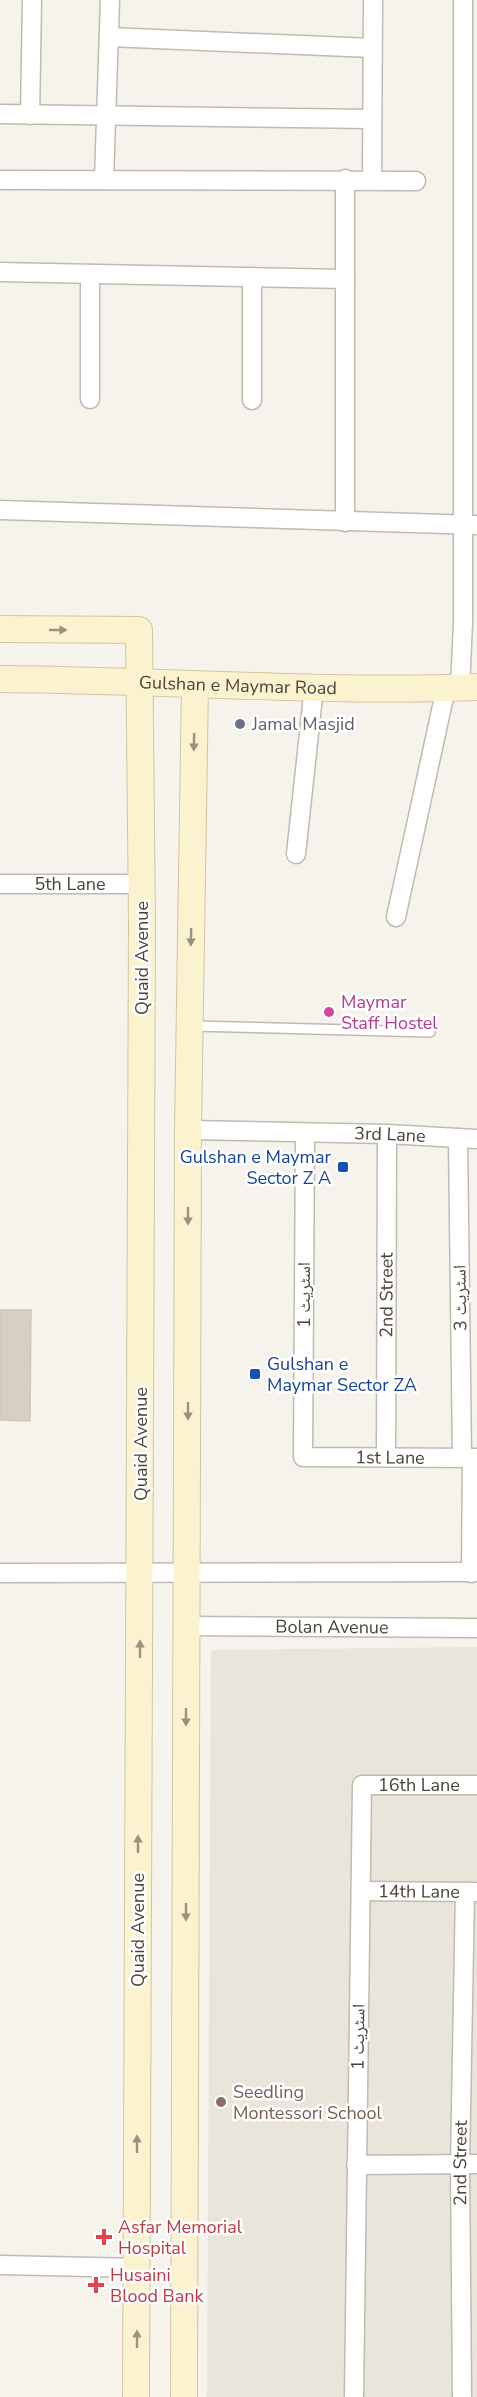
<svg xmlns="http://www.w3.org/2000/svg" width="477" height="2397" font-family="'Nunito Sans','Noto Naskh Arabic',sans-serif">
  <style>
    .residential { fill: #e9e5db }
    .building { fill: #d6cfc2; stroke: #d1c7b6; stroke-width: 1.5 }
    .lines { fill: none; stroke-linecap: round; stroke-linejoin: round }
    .lane-casing { stroke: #c0bbaf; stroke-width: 12 }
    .street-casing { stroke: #c0bbaf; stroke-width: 21 }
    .secondary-casing { stroke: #d1c69f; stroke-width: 28 }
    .lane { stroke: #fff; stroke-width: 9 }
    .street { stroke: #fff; stroke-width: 18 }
    .secondary { stroke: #fbf2d0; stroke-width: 26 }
    .oneway { fill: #99927e }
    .worship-dot { fill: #6b7280; stroke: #fff; stroke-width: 2 }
    .hotel-dot { fill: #d1479c; stroke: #fff; stroke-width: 2 }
    .transit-dot { fill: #1a4fb4; stroke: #fff; stroke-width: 2 }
    .education-dot { fill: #8d6e63; stroke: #fff; stroke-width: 2 }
    .health-dot { fill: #e0444e; stroke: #fff; stroke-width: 2 }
    .labels { text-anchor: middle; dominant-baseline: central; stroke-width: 5; stroke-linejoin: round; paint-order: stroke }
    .street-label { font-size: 18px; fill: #49443a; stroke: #fff }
    .worship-label { font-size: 18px; fill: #5b616d; stroke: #fff; text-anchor: start }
    .hotel-label { font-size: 18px; fill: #b23c85; stroke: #fff; text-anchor: start }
    .transit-label { font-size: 18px; fill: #164399; stroke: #fff; text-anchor: end }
    .education-label { font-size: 18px; fill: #785e54; stroke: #fff; text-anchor: start }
    .health-label { font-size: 18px; fill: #be3a42; stroke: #fff; text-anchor: start }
  </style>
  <rect width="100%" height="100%" fill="#f5f3ec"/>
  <polygon class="residential" points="477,1647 477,2397 207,2397 211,1650"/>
  <polygon class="building" points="0,1310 31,1310 30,1421 0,1420"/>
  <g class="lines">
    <g class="lane-casing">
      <polyline id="lane" points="193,1026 430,1032"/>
    </g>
    <g class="street-casing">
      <g id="street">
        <polyline points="109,37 372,48"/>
        <polyline points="0,114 372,119"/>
        <polyline points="30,115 32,0"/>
        <polyline points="0,180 416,181"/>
        <polyline points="104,180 110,0"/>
        <polyline points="372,180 373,0"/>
        <polyline points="0,272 345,279"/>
        <polyline points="252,277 252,400"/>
        <polyline points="90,399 90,274"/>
        <polyline points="0,510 477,525"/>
        <polyline points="345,522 345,179"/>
        <polyline points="460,687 463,623 463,0"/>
        <polyline points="296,854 314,687"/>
        <path id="s1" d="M 0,884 L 141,884"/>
        <polyline points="396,917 446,688"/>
        <path id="s2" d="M 188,1130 L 387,1134 L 477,1139"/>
        <path id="s3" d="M 305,1133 L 303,1457 L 477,1458"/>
        <polyline points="458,1138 462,1458"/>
        <path id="s4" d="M 386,1457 L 387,1134"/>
        <polyline points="0,1573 477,1572"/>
        <polyline points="471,1573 472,1458"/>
        <path id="s5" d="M 186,1626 L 477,1628"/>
        <path id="s6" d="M 361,1891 L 475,1892"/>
        <polyline points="356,2165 477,2164"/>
        <polyline points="0,2265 137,2268"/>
        <path id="s7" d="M 354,2397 L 362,1785 L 477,1785"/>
        <path id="s8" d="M 462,2397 L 460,2164 L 465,1892"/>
      </g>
    </g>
    <g class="secondary-casing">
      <g id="secondary">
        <polyline points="0,629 139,630 142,924 136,2397"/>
        <path id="s9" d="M 0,679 C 159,680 318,693 477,687"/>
        <polyline points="184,2397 188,1130 195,684"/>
      </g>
    </g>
    <use href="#lane" class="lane"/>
    <use href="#street" class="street"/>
    <use href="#secondary" class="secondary"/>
  </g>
  <defs><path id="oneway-solid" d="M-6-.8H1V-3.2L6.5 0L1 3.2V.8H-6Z" transform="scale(1.5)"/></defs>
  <g class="oneway">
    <use href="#oneway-solid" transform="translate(58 630)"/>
    <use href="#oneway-solid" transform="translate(194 742) rotate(91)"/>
    <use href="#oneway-solid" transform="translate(191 937) rotate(91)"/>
    <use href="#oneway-solid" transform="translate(188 1216) rotate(90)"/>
    <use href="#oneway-solid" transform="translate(188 1411) rotate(90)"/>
    <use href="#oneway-solid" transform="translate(140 1649) rotate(-90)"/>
    <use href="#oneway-solid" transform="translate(186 1717) rotate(90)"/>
    <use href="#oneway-solid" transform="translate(138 1844) rotate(-90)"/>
    <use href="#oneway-solid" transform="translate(186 1912) rotate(90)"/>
    <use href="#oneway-solid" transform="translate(137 2144) rotate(-90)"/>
    <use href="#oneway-solid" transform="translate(137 2339) rotate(-90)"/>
  </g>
  <circle class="worship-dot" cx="240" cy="724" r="6"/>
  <circle class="hotel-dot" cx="329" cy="1012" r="6"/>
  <g class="transit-dot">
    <rect x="337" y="1161" width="12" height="12" rx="3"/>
    <rect x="249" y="1368" width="12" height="12" rx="3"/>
  </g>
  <circle class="education-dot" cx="221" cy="2102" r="6"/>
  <g class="health-dot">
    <path d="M101 2228h6v6h6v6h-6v6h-6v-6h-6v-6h6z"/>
    <path d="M93 2276h6v6h6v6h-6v6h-6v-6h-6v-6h6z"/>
  </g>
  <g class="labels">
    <g class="street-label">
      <text stroke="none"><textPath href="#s9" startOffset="238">Gulshan e Maymar Road</textPath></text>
      <text stroke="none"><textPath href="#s1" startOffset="70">5th Lane</textPath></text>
      <text transform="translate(142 958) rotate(-90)">Quaid Avenue</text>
      <text stroke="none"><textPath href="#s2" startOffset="202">3rd Lane</textPath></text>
      <text transform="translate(304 1295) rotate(-90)">اسٹریٹ 1</text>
      <text stroke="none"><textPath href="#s4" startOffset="162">2nd Street</textPath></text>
      <text transform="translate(460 1298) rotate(-91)">اسٹریٹ 3</text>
      <text transform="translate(141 1444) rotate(-90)">Quaid Avenue</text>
      <text stroke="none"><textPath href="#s3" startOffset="411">1st Lane</textPath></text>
      <text stroke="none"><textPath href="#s5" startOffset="146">Bolan Avenue</textPath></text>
      <text stroke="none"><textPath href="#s7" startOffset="669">16th Lane</textPath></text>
      <text stroke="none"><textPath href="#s6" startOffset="58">14th Lane</textPath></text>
      <text transform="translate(138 1930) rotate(-90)">Quaid Avenue</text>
      <text transform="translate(358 2037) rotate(-89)">اسٹریٹ 1</text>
      <text stroke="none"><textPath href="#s8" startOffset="234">2nd Street</textPath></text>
    </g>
    <g class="worship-label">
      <text x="252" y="724">Jamal Masjid</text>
    </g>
    <g class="hotel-label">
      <text x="341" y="1002">Maymar<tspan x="341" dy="21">Staff Hostel</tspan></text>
    </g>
    <g class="transit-label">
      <text x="331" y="1157">Gulshan e Maymar<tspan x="331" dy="21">Sector Z A</tspan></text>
      <text x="267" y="1364" text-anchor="start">Gulshan e<tspan x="267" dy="21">Maymar Sector ZA</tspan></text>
    </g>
    <g class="education-label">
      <text x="233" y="2092">Seedling<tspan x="233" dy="21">Montessori School</tspan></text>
    </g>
    <g class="health-label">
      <text x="118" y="2227">Asfar Memorial<tspan x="118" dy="21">Hospital</tspan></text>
      <text x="110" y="2275">Husaini<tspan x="110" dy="21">Blood Bank</tspan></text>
    </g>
  </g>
</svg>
